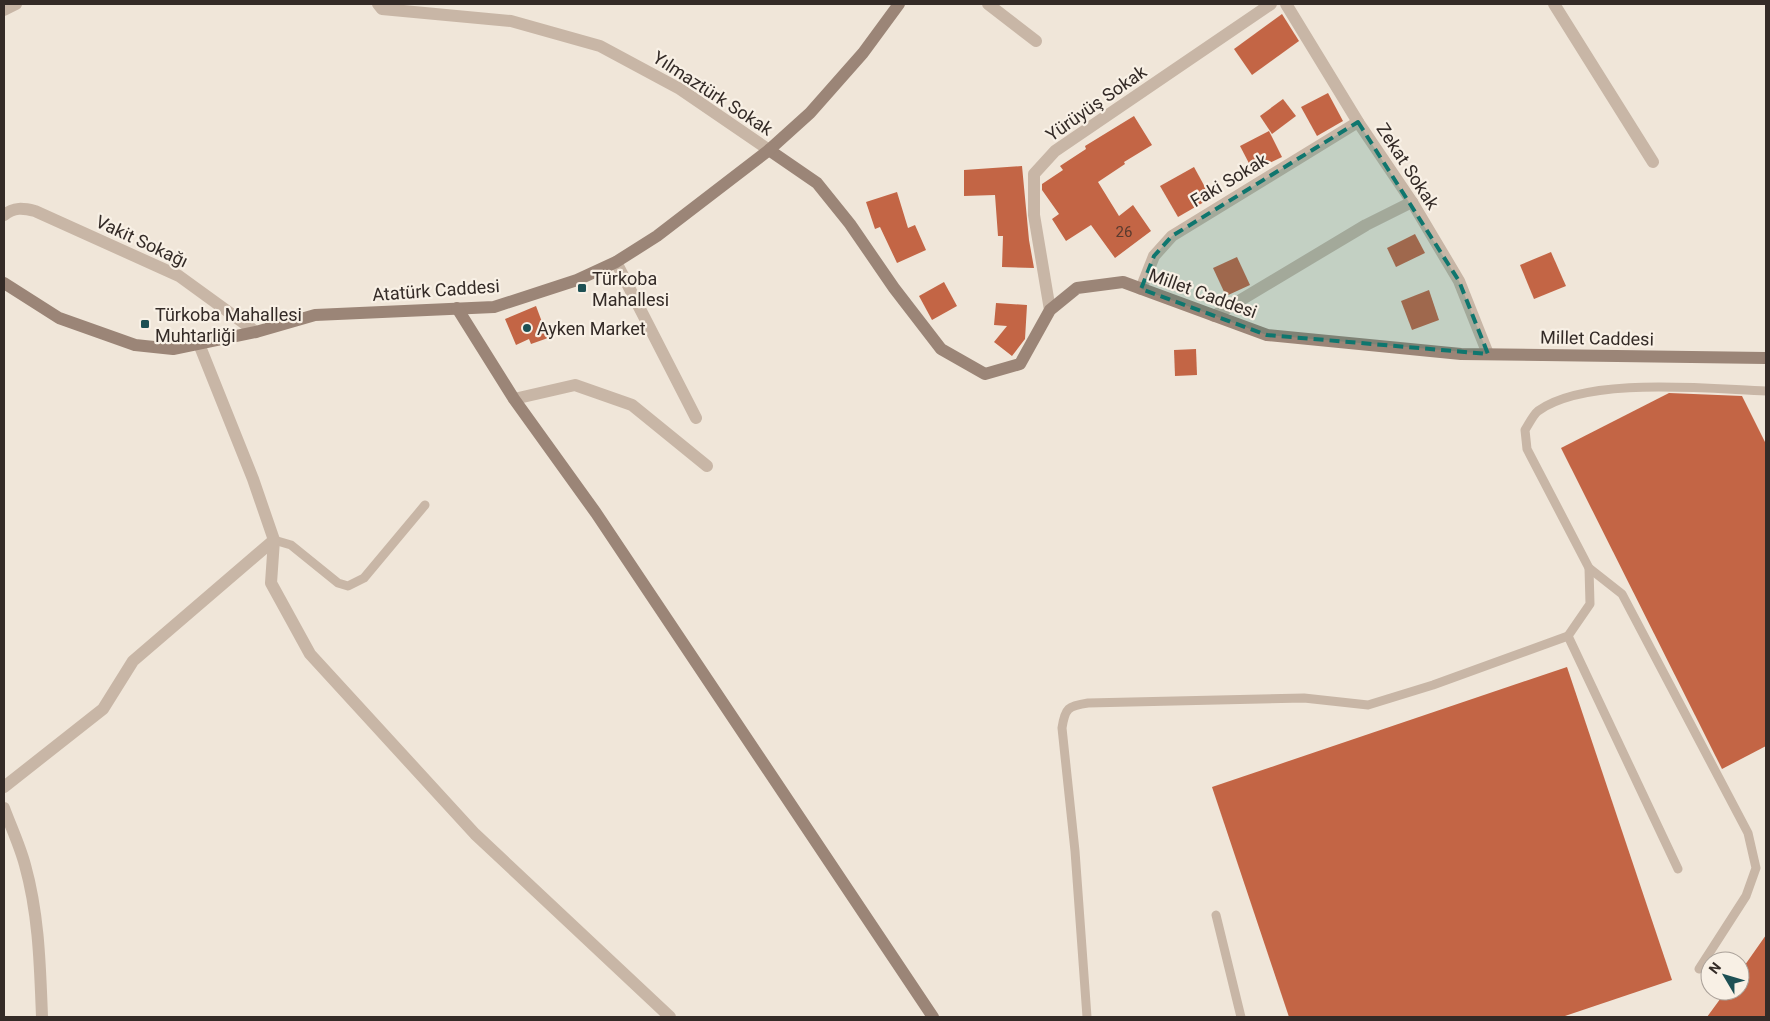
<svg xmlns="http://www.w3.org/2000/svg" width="1770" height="1021" font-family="Roboto,sans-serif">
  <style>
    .building { fill: #c36545 }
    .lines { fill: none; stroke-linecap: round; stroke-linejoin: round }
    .lane { stroke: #c8b6a6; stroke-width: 9 }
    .street { stroke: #c8b6a6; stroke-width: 12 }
    .secondary { stroke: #9b8577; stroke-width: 12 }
    .marked { fill: #0f766e; fill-opacity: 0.2; stroke: #0f766e; stroke-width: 4; stroke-dasharray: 10 6; stroke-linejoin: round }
    .poi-dot { fill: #1d5054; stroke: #f8f0e5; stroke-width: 2 }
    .labels { text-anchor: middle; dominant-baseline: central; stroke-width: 4.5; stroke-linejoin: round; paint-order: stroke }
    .number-label { font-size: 15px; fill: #583a2e }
    .street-label { font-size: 18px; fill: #342b27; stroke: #f8f0e5 }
    .poi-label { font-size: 18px; fill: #342b27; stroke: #f8f0e5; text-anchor: start }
  </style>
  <rect width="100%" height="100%" fill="#f0e6d9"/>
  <g class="building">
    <polygon points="1282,14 1299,41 1252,75 1234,49"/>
    <polygon points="1328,93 1343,121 1317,136 1301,107"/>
    <polygon points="1283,99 1296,116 1272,134 1260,116"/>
    <polygon points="1134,116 1152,145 1124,162 1125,164 1098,182 1119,216 1133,205 1151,231 1115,258 1091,225 1066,241 1052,219 1059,214 1042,190 1042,184 1063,170 1060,166 1086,149 1085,146"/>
    <polygon points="1269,131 1282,157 1253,171 1240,146"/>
    <polygon points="1022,166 1029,240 1034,268 1002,267 1003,236 998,236 995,195 964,196 964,170"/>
    <polygon points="1194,167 1211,198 1178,217 1160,186"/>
    <polygon points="897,192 908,228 915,225 926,250 897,263 880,227 875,229 866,202"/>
    <polygon points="1415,234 1425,253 1396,267 1387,248"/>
    <polygon points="1551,252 1566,286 1534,299 1520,265"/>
    <polygon points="1237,257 1250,285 1226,296 1213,268"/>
    <polygon points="944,282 957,306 932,320 919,296"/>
    <polygon points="1429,290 1439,320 1412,330 1401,301"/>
    <polygon points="996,303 1027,305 1025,339 1012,356 994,342 1007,326 994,325"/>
    <polygon points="536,306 548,338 531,344 529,339 516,345 505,319"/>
    <polygon points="1196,349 1197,375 1175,376 1174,350"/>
    <polygon points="1669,393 1742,396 1766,444 1766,746 1722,769 1561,448"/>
    <polygon points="1567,667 1672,980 1562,1017 1289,1017 1212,787"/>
    <polygon points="1766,935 1766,1017 1707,1017 1726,991 1740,991 1740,972"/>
  </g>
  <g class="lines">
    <g class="lane">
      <polyline points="274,540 291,545 338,583 348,586 364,578 425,505"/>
      <polyline points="1589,568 1622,594 1748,833 1756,868 1746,896 1699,969"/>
      <polyline points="1568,636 1678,869"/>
      <polyline points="1216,915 1241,1017"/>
      <path d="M 1087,1017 L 1075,851 L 1062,728 C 1065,708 1068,706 1088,703 L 1304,698 L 1368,705 L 1433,685 L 1568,636 L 1590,604 L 1589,568 L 1527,449 L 1525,430 C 1529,424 1533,415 1538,411 C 1587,376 1707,389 1766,391"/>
    </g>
    <g class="street">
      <polyline points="378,4 382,9 511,21 600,46 680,89 769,150"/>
      <polyline points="988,4 1036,41"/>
      <polyline points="1286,4 1358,122 1412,202 1459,281 1488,354"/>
      <polyline points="1554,4 1653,162"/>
      <polyline points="4,10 16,4"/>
      <path d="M 4,215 C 14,207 23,208 35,211 L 179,276 L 256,332"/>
      <polyline points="616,262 696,418"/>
      <polyline points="1141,289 1154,256 1172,236 1358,122"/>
      <polyline points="1050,310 1034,215 1034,174 1055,151 1271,4"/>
      <polyline points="1214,316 1366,225 1412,202"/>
      <polyline points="514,399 575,385 632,405 707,466"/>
      <polyline points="274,540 271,583 310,654 475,834 670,1017"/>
      <polyline points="4,787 103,709 133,661 274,540 253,479 199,344"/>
      <path d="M 4,808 C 11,827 20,846 25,865 C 39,915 40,966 42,1017"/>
    </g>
    <g class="secondary">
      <polyline points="769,150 817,183 850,224 894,288 941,349 985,374 1020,364 1050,310 1077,288 1123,282 1267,335 1461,354 1766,358"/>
      <polyline points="4,283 59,318 135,345 173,349 256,332 315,315 494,307 577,280 616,262 657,236 769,150 810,113 863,53 899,4"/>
      <polyline points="457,308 514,399 596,513 933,1017"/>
    </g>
  </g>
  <path class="marked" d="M 1358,122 L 1459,281 L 1488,354 L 1267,335 L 1141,289 L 1154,256 L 1172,236 Z"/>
  <g class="poi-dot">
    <rect x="577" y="283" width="10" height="10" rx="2.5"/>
    <rect x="140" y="319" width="10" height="10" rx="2.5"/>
    <circle cx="527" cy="328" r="5"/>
  </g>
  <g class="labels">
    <g class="number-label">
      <text x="1124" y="232">26</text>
    </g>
    <g class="street-label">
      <text transform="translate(713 93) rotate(33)">Yılmaztürk Sokak</text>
      <text transform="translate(1096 103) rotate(-35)">Yürüyüş Sokak</text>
      <text transform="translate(1408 166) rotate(57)">Zekat Sokak</text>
      <text transform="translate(1229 180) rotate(-31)">Faki Sokak</text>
      <text transform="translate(142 241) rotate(25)">Vakit Sokağı</text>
      <text transform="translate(436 290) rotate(-4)">Atatürk Caddesi</text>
      <text transform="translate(1203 293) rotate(20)">Millet Caddesi</text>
      <text transform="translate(1597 338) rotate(1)">Millet Caddesi</text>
    </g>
    <g class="poi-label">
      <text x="592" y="278">Türkoba<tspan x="592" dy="21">Mahallesi</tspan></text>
      <text x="155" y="314">Türkoba Mahallesi<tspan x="155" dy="21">Muhtarliği</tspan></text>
      <text x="537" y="328">Ayken Market</text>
    </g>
  </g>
  <rect width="1770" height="1021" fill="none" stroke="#342b27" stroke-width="10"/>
  <g transform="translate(1725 976) rotate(308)"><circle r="24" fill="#f8f0e5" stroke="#aaa199"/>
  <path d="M0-4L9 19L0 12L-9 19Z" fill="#1d5054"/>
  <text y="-8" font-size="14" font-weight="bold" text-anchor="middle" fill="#342b27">N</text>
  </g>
</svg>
